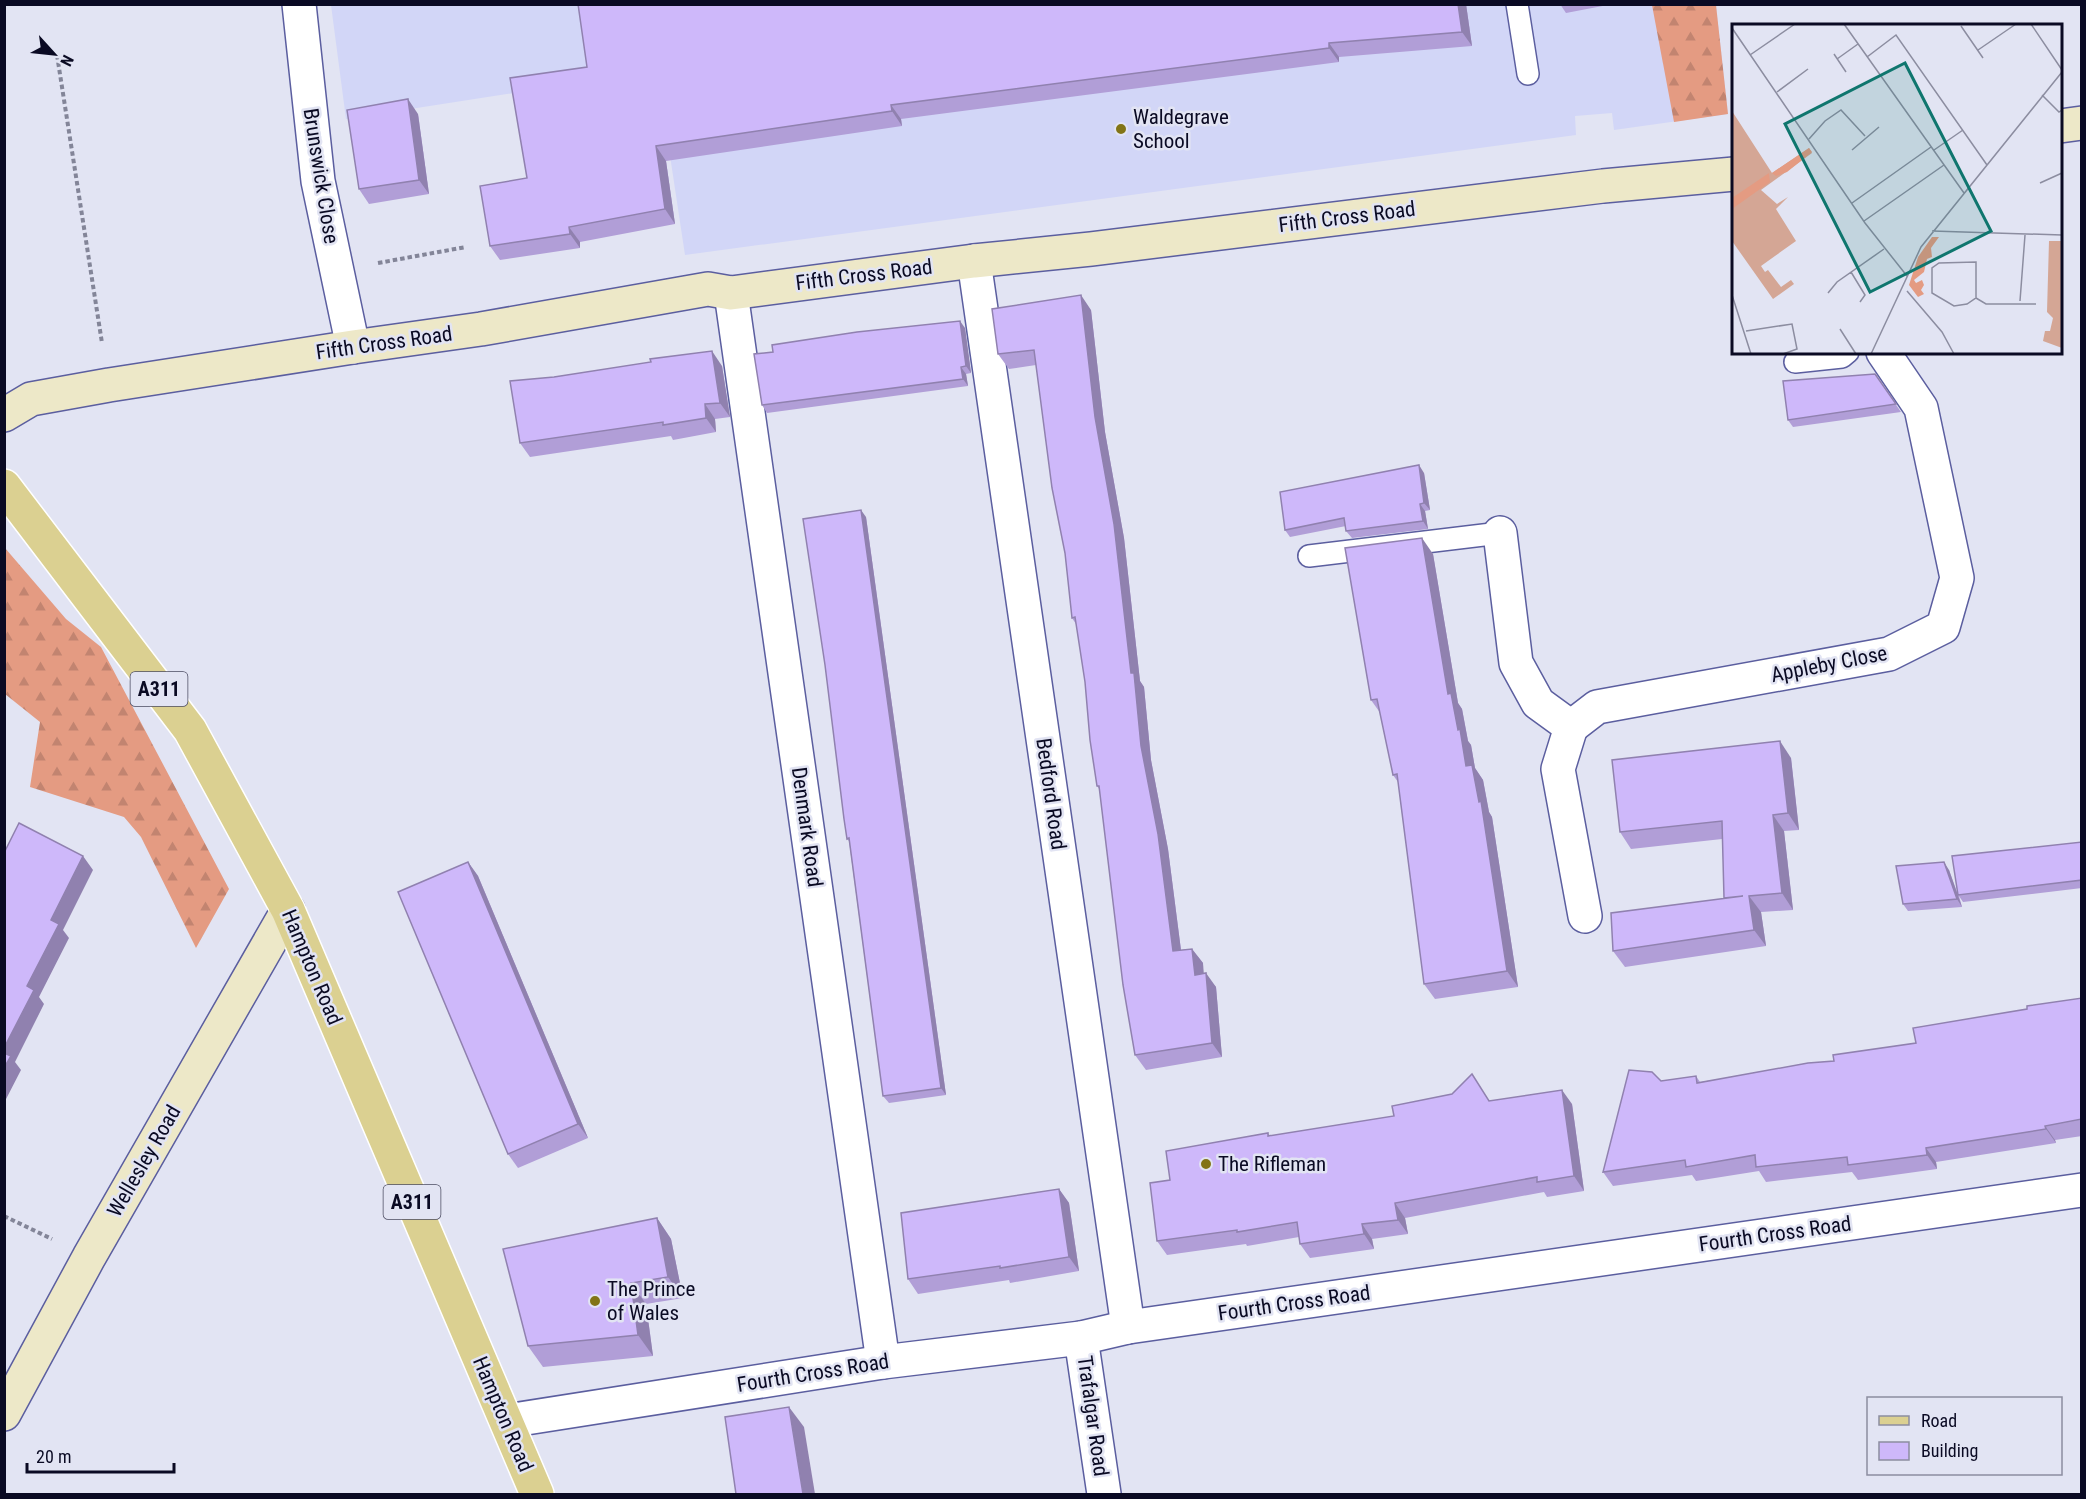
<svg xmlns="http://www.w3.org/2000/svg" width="2086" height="1499" font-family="'Roboto Condensed',sans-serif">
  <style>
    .built { fill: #d2d6f7 }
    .forest { fill: url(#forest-firs) }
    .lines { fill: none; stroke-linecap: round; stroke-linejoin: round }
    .lane-casing { stroke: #5b5e9f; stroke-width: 24 }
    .street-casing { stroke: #5b5e9f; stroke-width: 36 }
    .secondary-casing { stroke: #5b5e9f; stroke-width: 36 }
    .primary-casing { stroke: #fff; stroke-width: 36 }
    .path { stroke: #838598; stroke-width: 4; stroke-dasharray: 4.5 3; stroke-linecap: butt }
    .lane { stroke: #fff; stroke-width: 21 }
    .street { stroke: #fff; stroke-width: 33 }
    .secondary { stroke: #ede8c8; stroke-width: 33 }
    .primary { stroke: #dbd091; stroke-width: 33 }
    .wall { fill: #b19ed7 }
    .shaded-wall { fill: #9081af }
    .building { fill: #ceb8fa; stroke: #9081af; stroke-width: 1.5 }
    .poi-dot { fill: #827416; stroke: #e2e4f3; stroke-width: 2 }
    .labels { text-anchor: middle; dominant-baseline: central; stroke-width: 5; stroke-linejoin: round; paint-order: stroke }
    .shield { fill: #e2e4f3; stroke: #4b4b61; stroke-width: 1.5 }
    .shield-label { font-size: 20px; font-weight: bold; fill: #0a0a23 }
    .poi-label { font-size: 21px; fill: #0a0a23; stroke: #e2e4f3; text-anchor: start }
    .street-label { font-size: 21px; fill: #0a0a23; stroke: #e2e4f3 }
    .inset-road { fill: none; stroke: #8c8da0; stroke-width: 1.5 }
    .view { fill: #0f766e; fill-opacity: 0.15; stroke: #0f766e; stroke-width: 3 }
    .inset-edge { fill: none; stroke: #0a0a23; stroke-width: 3 }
  </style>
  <defs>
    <pattern id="forest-firs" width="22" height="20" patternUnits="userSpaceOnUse" patternTransform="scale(1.5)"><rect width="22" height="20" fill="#e49b82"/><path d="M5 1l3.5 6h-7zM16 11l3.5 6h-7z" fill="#c28470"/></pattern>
  </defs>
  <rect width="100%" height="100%" fill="#e2e4f3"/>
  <polygon class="built" points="331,5 1716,5 1728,114 1614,130 1612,113 1575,116 1576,135 685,255 664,116 514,93 346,119"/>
  <g class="forest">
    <polygon points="1652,5 1716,5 1728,114 1674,122"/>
    <polygon points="5,548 66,619 101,647 229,889 196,948 141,837 124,817 30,787 40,722 5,694"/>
  </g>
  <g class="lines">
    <g class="lane-casing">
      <g id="lane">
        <polyline points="1517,4 1528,74"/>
        <polyline points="1795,362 1842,357 1848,352"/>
        <polyline points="1309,556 1500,533"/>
      </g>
    </g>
    <g class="street-casing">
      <g id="street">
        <polyline points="299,4 318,181 353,347"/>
        <polyline points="974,261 1128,1327"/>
        <polyline points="731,293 883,1362"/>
        <polyline points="1500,533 1516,663 1538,703 1571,727 1558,769 1585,916"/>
        <polyline points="1571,727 1597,707 1889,654 1943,627 1957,578 1921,408 1883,352"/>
        <polyline points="1081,1338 1104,1494"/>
        <polyline points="507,1421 883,1362 1081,1338 1128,1327 2082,1190"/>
      </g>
    </g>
    <g class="secondary-casing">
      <g id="secondary">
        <polyline points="2060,126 2082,123"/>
        <polyline points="4,415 31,399 109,385 353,347 481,329 708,289 731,293 974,261 1091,249 1603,186 1734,174"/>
        <polyline points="4,1414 89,1257 288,910"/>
      </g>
    </g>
    <g class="primary-casing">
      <polyline id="primary" points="4,486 190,730 288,910 537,1494"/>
    </g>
    <g class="path">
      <polyline points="57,55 102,343"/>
      <polyline points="378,263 466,247"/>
      <polyline points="4,1216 52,1239"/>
    </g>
    <use href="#lane" class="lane"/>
    <use href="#street" class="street"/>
    <use href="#secondary" class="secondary"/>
    <use href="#primary" class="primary"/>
  </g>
  <g class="wall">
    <polygon points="578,4 1466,4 1472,46 1339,57 1339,62 901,119 902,126 666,161 675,224 580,242 580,248 500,260 490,246 587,67"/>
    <polygon points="1560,4 1613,4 1566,13"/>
    <polygon points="418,114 429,194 369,204 359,189"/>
    <polygon points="1091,310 1105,432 1124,538 1140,681 1144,687 1151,760 1168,849 1181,950 1192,949 1203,963 1203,973 1216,987 1222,1057 1146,1070 1135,1055 1100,790 1097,786 1085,682 1076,624 1072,618 1065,553 1036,365 1009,369 998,354"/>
    <polygon points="965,328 971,373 966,374 968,386 767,413 762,405"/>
    <polygon points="722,366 730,417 715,419 716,432 673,440 671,436 530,457 520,443"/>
    <polygon points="1875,374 1901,412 1793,427 1788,420"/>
    <polygon points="1424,473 1430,510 1425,511 1428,529 1352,538 1346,531 1346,526 1290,537 1285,530"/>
    <polygon points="866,517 946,1095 889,1103 883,1096 849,841 847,839"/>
    <polygon points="1433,554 1458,703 1462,709 1468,741 1471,745 1475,768 1483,780 1489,812 1492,817 1518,987 1435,999 1424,984 1398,782 1393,775 1381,714 1371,700"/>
    <polygon points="1791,758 1799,830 1784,831 1793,910 1761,912 1766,946 1625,967 1613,951 1725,899 1722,839 1631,849 1620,832"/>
    <polygon points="2082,842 2082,888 1963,902 1959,896 1962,907 1908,911 1903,904 1949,870 1957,892"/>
    <polygon points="468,862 478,876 588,1138 518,1168 508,1154"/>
    <polygon points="2082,998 2082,1136 2055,1140 2056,1143 1936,1162 1937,1169 1858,1180 1852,1172 1766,1182 1759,1171 1696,1181 1692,1175 1613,1186 1603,1172 1661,1081 1696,1076 1700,1082 1834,1061 1916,1043 2027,1009"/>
    <polygon points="1490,1101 1572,1104 1584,1191 1547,1197 1544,1192 1405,1218 1408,1234 1372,1239 1374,1249 1310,1258 1300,1244 1299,1237 1247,1246 1246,1244 1167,1255 1157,1241 1170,1180 1268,1133 1270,1136"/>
    <polygon points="1059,1189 1069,1203 1079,1271 1010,1283 1009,1280 918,1294 908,1279"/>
    <polygon points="657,1218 671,1239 683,1298 646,1304 653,1356 543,1367 528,1346"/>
  </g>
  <g class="shaded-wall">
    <polygon points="1458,4 1466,4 1472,46 1462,32"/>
    <polygon points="1329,43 1339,57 1339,62 1329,48"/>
    <polygon points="408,99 418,114 429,194 419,180"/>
    <polygon points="891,105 901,119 902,126 892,111"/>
    <polygon points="656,146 666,161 675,224 665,209"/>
    <polygon points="569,227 580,242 580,248 570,234"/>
    <polygon points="1081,295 1091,310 1105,432 1124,538 1140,681 1144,687 1151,760 1168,849 1183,966 1173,951 1141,746 1095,417"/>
    <polygon points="960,321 965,328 971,373 966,366"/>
    <polygon points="712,351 722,366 730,417 720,403"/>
    <polygon points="961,367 966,374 968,386 963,379"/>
    <polygon points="705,404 715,419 716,432 706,418"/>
    <polygon points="1419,465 1424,473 1430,510 1424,503"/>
    <polygon points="1420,504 1425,511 1428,529 1423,521"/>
    <polygon points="861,510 866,517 946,1095 941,1088"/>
    <polygon points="1422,538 1433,554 1458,703 1462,709 1468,741 1471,745 1475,768 1483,780 1489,812 1492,817 1518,987 1507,971 1479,802 1466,766 1458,730 1448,694"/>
    <polygon points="1780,741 1791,758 1799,830 1788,813"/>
    <polygon points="1773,815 1784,831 1793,910 1782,893"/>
    <polygon points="83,856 93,870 63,930 69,938 39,997 44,1004 15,1062 21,1070 4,1103 4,1048 51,920"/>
    <polygon points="468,862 478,876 588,1138 578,1124"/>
    <polygon points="1944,862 1949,870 1962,907 1957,899"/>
    <polygon points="1749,896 1761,912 1766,946 1754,930"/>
    <polygon points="1192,949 1203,963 1205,989 1195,975"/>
    <polygon points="1206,973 1216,987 1222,1057 1212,1043"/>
    <polygon points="1562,1090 1572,1104 1584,1191 1574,1176"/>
    <polygon points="2045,1126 2055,1140 2056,1143 2046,1129"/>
    <polygon points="1926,1148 1936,1162 1937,1169 1927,1155"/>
    <polygon points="1059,1189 1069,1203 1079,1271 1069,1257"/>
    <polygon points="1395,1203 1405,1218 1408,1234 1398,1220"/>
    <polygon points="657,1218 671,1239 683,1298 668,1277"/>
    <polygon points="1362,1224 1372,1239 1374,1249 1364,1234"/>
    <polygon points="631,1283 646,1304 653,1356 638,1335"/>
    <polygon points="789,1407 804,1427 815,1494 803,1494"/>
  </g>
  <g class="building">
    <polygon points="578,4 1458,4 1462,32 1329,43 1329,48 891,105 892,111 656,146 665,209 569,227 570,234 490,246 480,186 527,178 510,78 587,67"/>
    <polygon points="408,99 419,180 359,189 347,110"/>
    <polygon points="1081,295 1095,417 1114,524 1131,673 1134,673 1141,746 1158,834 1173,951 1192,949 1195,975 1206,973 1212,1043 1135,1055 1123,985 1099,786 1097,786 1090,740 1085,682 1075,617 1072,618 1065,553 1052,488 1034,350 998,354 992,309"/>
    <polygon points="960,321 966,366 961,367 963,379 762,405 754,354 773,352 772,345 857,332"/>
    <polygon points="712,351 720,403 705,404 706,418 663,425 663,422 520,443 510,381 554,377 651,362 650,359"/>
    <polygon points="1875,374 1896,404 1788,420 1783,381"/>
    <polygon points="1419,465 1424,503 1420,504 1423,521 1346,531 1344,518 1285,530 1280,492"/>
    <polygon points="861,510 941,1088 883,1096 849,838 847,839 844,819 825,665 803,519"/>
    <polygon points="1422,538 1448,694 1451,693 1458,730 1460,729 1466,766 1472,765 1479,802 1481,801 1507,971 1424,984 1397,774 1393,775 1377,699 1371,700 1345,548"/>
    <polygon points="1780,741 1788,813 1773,815 1782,893 1749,896 1754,930 1613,951 1611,913 1743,896 1724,898 1722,821 1620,832 1612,760"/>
    <polygon points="19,823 83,856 51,920 59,924 27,986 34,990 4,1048 4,853"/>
    <polygon points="2082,842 2082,880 1958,895 1952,856"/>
    <polygon points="468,862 578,1124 508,1154 398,892"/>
    <polygon points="1944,862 1957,899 1903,904 1896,866"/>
    <polygon points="2082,998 2082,1119 2045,1126 2046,1129 1926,1148 1927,1155 1848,1165 1847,1157 1756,1167 1755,1155 1686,1167 1685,1160 1603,1172 1629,1070 1652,1072 1661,1081 1696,1076 1697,1083 1808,1063 1834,1061 1833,1055 1916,1043 1913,1028 2027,1009 2027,1006"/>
    <polygon points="4,1053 11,1056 4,1068"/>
    <polygon points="1472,1074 1489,1101 1562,1090 1574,1176 1537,1182 1537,1177 1395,1203 1398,1220 1362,1224 1364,1234 1300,1244 1297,1222 1237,1232 1237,1230 1157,1241 1150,1183 1170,1180 1166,1151 1268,1133 1268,1136 1394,1116 1392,1106 1452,1094"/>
    <polygon points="1059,1189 1069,1257 1000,1268 1000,1266 908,1279 901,1213"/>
    <polygon points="657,1218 668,1277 631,1283 638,1335 528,1346 503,1249"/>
    <polygon points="789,1407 803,1494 736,1494 725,1417"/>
  </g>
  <g class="poi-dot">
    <circle cx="1121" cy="129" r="6"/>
    <circle cx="1206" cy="1164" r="6"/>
    <circle cx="595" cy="1301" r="6"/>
  </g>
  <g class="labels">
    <g class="shield">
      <rect x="130.5" y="672" width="57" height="34" rx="4.5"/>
      <rect x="383.5" y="1185" width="57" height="34" rx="4.5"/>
    </g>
    <g class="shield-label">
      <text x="159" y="689">A311</text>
      <text x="412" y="1202">A311</text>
    </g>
    <g class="poi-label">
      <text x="1133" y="117">Waldegrave<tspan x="1133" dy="24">School</tspan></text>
      <text x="1218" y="1164">The Rifleman</text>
      <text x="607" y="1289">The Prince<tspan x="607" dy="24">of Wales</tspan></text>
    </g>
    <g class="street-label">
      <text transform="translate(321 176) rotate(81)">Brunswick Close</text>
      <text transform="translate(1347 217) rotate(-7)">Fifth Cross Road</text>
      <text transform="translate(864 275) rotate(-7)">Fifth Cross Road</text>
      <text transform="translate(384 343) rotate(-8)">Fifth Cross Road</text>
      <text transform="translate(1829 664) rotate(-11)">Appleby Close</text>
      <text transform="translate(1051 794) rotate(82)">Bedford Road</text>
      <text transform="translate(807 827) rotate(82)">Denmark Road</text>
      <text transform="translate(312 967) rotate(67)">Hampton Road</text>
      <text transform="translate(144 1161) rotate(-60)">Wellesley Road</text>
      <text transform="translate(1775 1234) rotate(-8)">Fourth Cross Road</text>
      <text transform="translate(1294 1303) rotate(-8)">Fourth Cross Road</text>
      <text transform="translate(813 1373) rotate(-9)">Fourth Cross Road</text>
      <text transform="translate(503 1414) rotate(67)">Hampton Road</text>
      <text transform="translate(1093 1416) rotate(82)">Trafalgar Road</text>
    </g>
  </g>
  <g transform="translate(1732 24)">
    <rect width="330" height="330" fill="#e2e4f3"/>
    <path d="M 0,87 L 40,149 L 77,124 L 80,129 L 29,166 L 45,180 L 56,173 L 44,185 L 64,217 L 29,242 L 33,248 L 36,246 L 49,263 L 59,256 L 62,260 L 41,275 L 0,217 ZM 317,217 L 330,217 L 330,324 L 311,317 L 313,307 L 318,307 L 321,294 L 315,288 Z" fill="#d4a695"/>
    <path d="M 77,124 L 80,128 L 55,148 L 44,152 L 40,149 ZM 37,149 L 38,158 L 0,185 L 0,174 ZM 200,213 L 207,213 L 199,224 L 200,233 L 195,235 L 192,248 L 182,256 L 184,259 L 190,256 L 192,261 L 189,266 L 192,270 L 186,273 L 177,261 L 186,233 Z" fill="#e49b82"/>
    <path class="inset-road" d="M 112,0 L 232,169M 299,0 L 330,46M 229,2 L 251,34M 0,4 L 133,199 L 175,252M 246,26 L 284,0M 102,30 L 114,48M 18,31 L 63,0M 135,33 L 164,11 L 255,141M 105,35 L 126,20M 45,68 L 76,45M 310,71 L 327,88 L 330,86M 77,115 L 93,97 L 109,86 L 133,112M 120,126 L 147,103M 202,126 L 231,106M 308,159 L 330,149M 120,179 L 199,123M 132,197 L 212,141M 200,207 L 330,211M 119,248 L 133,271 L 128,278M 175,267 L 210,308 L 222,330M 96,269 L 105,258 L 152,225M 0,271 L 19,330M 244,274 L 244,238 L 207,239 L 200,244 L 200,269 L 222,282 L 235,280 L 244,274 L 254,280 L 304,280M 288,277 L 293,211M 108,305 L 124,330M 14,307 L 60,300 L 65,325 L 51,330M 139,330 L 189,223 L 330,48"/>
    <path class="view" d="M 173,39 L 259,207 L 138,268 L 53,100 Z"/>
    <rect width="330" height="330" class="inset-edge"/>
  </g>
  <rect width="2086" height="1499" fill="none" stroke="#0a0a23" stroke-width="12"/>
  <rect x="1867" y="1397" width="195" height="78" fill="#e2e4f3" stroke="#8c8da0" stroke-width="1.5"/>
  <rect x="1879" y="1416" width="30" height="9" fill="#dbd091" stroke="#8c8da0" stroke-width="1.5"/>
  <text x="1921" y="1427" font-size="18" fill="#0a0a23">Road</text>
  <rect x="1879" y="1442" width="30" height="18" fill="#ceb8fa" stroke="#8c8da0" stroke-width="1.5"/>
  <text x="1921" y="1457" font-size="18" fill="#0a0a23">Building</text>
  <g transform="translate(54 54) rotate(117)" stroke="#e2e4f3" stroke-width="4.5" paint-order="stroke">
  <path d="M0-4.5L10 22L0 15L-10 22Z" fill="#0a0a23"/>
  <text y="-9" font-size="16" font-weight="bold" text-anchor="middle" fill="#0a0a23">N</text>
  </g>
  <path d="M27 1463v9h147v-9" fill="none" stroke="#0a0a23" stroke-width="3"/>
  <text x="36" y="1463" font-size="18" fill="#0a0a23" stroke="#e2e4f3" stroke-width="4.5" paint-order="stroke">20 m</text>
</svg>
